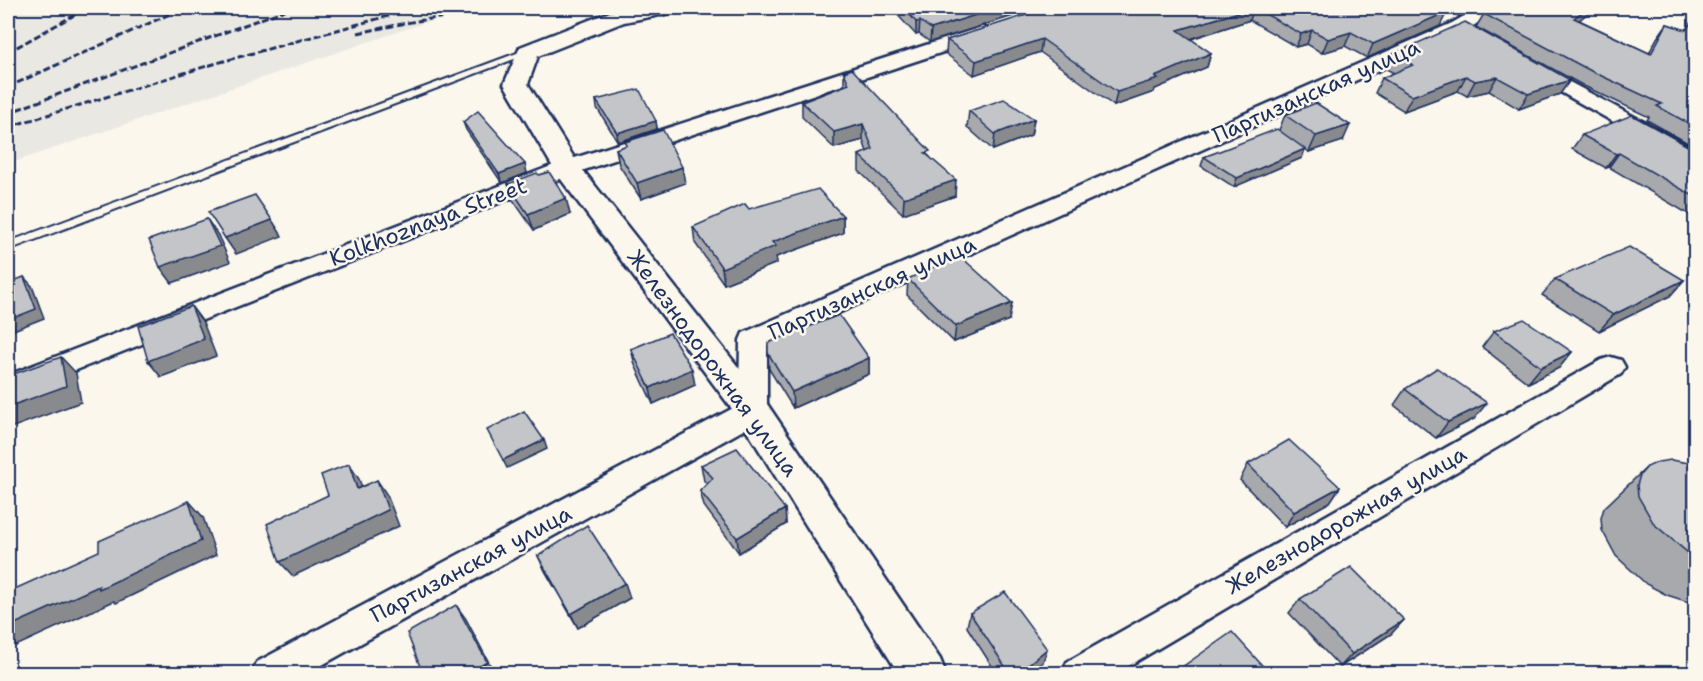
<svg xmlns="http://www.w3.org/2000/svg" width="1703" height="681" font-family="'Shantell Sans',sans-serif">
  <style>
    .built { fill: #eae8e2 }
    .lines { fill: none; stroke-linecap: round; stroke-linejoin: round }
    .lane-casing { stroke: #1b2f5e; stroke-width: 4 }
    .street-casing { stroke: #1b2f5e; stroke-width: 5 }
    .secondary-casing { stroke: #1b2f5e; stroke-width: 5 }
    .lane { fill: #fbf7ec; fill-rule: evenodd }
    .street { fill: #fbf7ec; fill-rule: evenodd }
    .secondary { fill: #fbf7ec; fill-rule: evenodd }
    .rail { stroke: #1b2f5e; stroke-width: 3; stroke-dasharray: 7 3; stroke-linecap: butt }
    .wall { fill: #a8a9ad; stroke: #1b2f5e; stroke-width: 1.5 }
    .shaded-wall { fill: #888a8d; stroke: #1b2f5e; stroke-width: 1.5 }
    .building { fill: #c3c5c9; stroke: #1b2f5e; stroke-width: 1.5 }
    .labels { text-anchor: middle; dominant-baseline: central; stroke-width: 5; stroke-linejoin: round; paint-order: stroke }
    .street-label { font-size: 22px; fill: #1b2f5e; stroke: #fbf7ec }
  </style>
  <rect width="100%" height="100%" fill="#fbf7ec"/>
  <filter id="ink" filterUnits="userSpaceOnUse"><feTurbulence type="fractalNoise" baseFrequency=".0167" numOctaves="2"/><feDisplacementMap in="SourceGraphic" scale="12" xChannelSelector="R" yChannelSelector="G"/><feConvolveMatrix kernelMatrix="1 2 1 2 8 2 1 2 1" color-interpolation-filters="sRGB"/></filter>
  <g filter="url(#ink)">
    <polygon class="built" points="8,8 468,8 8,164"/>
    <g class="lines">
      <g class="lane-casing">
        <polygon id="lane" points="525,50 533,52 8,250 8,242"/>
      </g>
      <g class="street-casing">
        <g id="street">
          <polygon points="1478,8 1499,8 1466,31 767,345 767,411 763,419 306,674 252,674 257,662 739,405 740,340 743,333 1452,23"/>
          <polygon points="982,27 989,29 991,33 989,37 575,173 8,397 8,375 559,163"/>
          <polygon points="1534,63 1696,150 1696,166 1688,164 1527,73 1524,69 1527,65"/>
          <polygon points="1611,357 1621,360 1625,367 1621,374 1115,674 1062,674 1067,662 1601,360"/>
        </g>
      </g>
      <g class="secondary-casing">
        <polygon id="secondary" points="632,8 673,8 670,13 624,22 538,56 528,84 578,164 765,401 940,659 946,674 899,674 741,421 557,174 504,84 520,47 610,12"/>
      </g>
      <use href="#lane" class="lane"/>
      <use href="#street" class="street"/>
      <use href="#secondary" class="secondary"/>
      <g class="rail">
        <polyline points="358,33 416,21 510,8"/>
        <polyline points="8,52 87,8"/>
        <polyline points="8,87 183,8"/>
        <polyline points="8,113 290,8"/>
        <polyline points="8,127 217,63 417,8"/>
      </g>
    </g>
    <g class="wall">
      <polygon points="893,8 1038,8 930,42 919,34 916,35 893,10"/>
      <polygon points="1049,8 1439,8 1440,26 1367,58 1345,46 1322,53 1307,44 1296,47 1250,20 1191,39 1211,53 1207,67 1155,89 1154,92 1114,106 1040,52 974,75 946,54 947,40"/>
      <polygon points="1441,8 1475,8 1459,16"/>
      <polygon points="1594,8 1579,20 1649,53 1657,38 1667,24 1686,30 1695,17 1695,147 1647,120 1649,117 1584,86 1476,27 1484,14"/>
      <polygon points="1393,54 1570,80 1560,94 1519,109 1489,91 1467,96 1458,91 1404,111 1375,93 1382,78 1394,73 1386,69"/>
      <polygon points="844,72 930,157 955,196 903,214 859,171 859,155 867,152 863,140 834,148 802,117 802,102 844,86"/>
      <polygon points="596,100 656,121 657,129 618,142 597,108"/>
      <polygon points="969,111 1034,119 1031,135 993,150 967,127"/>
      <polygon points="1285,115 1343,141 1309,152 1305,149 1302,158 1234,187 1201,166 1204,157 1279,130"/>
      <polygon points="463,122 527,173 502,183 466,130"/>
      <polygon points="1582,135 1695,150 1695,218 1609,167 1606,168 1572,149"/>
      <polygon points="625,142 685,183 641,199 619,165 616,149 626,146"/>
      <polygon points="508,184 570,214 534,230 513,200"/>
      <polygon points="749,209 843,216 843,233 776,257 777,263 724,284 695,243 693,227"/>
      <polygon points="908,279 1009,320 954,342 907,295"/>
      <polygon points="1555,279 1684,280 1670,296 1599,331 1542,295"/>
      <polygon points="1494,331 1572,352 1559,368 1528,383 1482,347"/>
      <polygon points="631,349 695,385 653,404 635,365"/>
      <polygon points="768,353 869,358 869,374 793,408 769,369"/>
      <polygon points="1405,389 1474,419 1436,438 1394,405"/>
      <polygon points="1248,464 1340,487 1330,502 1285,527 1240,480"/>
      <polygon points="1695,464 1695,604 1667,595 1646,584 1616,556 1602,530 1601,518 1604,508 1647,467"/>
      <polygon points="701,465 785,509 786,524 739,553 704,506 700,491 707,484 704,481"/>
      <polygon points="538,556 630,598 578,628 545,571"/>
      <polygon points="1300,599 1404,620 1391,634 1340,667 1289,613"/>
      <polygon points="970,613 1043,662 1028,674 997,674 967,627"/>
    </g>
    <g class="shaded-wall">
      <polygon points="998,8 1038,8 930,42 931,29"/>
      <polygon points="1254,8 1250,20 1174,44 1178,30"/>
      <polygon points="1463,8 1475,8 1459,16"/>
      <polygon points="1587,8 1594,8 1566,31 1574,18"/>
      <polygon points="1447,12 1440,26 1367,58 1373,44"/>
      <polygon points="920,21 919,34 916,35 916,22"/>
      <polygon points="1312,30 1307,44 1296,47 1301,34"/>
      <polygon points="1351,32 1345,46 1322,53 1328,39"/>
      <polygon points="1042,39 1040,52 974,75 976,61"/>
      <polygon points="1211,53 1207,67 1155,89 1154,92 1114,106 1117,92"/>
      <polygon points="1466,76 1458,91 1404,111 1412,96"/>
      <polygon points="1497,77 1489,91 1467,96 1475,81"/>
      <polygon points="1570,80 1560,94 1519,109 1528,94"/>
      <polygon points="1034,119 1031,135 993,150 995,134"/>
      <polygon points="656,121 657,129 618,142 617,133"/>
      <polygon points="863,124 863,140 834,148 834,132"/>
      <polygon points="1350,125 1343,141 1309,152 1316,136"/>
      <polygon points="1305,149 1302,158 1234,187 1237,178"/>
      <polygon points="1619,153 1609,167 1606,168 1616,154"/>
      <polygon points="525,164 527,173 502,183 499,174"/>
      <polygon points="682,167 685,183 641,199 637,183"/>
      <polygon points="956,180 955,196 903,214 904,198"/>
      <polygon points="566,198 570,214 534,230 528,214"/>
      <polygon points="843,216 843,233 776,257 777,263 724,284 722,268 772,242"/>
      <polygon points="207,219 218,235 230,262 172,283 160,267"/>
      <polygon points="272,220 282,236 236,254 225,238"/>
      <polygon points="24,277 32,286 44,318 11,331 8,327 8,320"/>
      <polygon points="1684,280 1670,296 1599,331 1613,315"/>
      <polygon points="1012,303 1009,320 954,342 956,326"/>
      <polygon points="191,306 203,322 216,356 161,377 148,361"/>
      <polygon points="1572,352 1559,368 1528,383 1541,367"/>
      <polygon points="61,357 76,373 81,402 8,429 8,407"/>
      <polygon points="869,358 869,374 793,408 792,392"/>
      <polygon points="692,369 695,385 653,404 650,388"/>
      <polygon points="1487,403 1474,419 1436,438 1448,422"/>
      <polygon points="544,440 547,449 507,468 503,460"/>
      <polygon points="349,464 359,479 368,505 357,489"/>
      <polygon points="377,480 387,495 399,526 293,576 280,562"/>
      <polygon points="1340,487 1330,502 1285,527 1294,512"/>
      <polygon points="189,501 203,517 216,555 116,603 114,601 16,646 8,641 8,627"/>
      <polygon points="785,509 786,524 739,553 737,538"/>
      <polygon points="625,583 630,598 578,628 571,614"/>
      <polygon points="456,605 466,619 495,674 466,674"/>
      <polygon points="1404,620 1391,634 1340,667 1352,654"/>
      <polygon points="1047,649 1043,662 1028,674 1016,674"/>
    </g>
    <g class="building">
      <polygon points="904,8 998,8 931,29 920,21 916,22"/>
      <polygon points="1049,8 1252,8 1178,30 1211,53 1155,77 1158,79 1117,92 1042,39 976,61 947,40"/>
      <polygon points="1255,8 1439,8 1447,12 1373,44 1351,32 1328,39 1312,30 1301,34"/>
      <polygon points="1493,8 1587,8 1574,18 1651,54 1667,24 1686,30 1695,17 1695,127 1657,106 1662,104 1593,72 1484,14"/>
      <polygon points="1465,22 1570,80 1528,94 1497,77 1475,81 1466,76 1412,96 1382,78 1413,65 1393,54"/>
      <polygon points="852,69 930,151 925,153 956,180 904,198 859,155 873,149 863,124 834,132 802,102 849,84 844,72"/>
      <polygon points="639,89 656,121 617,133 596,100"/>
      <polygon points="1004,99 1034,119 995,134 969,111"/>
      <polygon points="1316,103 1350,125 1316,136 1285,115"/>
      <polygon points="478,111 525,164 499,174 463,122"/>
      <polygon points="1632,115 1695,150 1695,197 1619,153 1616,154 1582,135"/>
      <polygon points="1277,129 1305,149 1237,178 1204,157"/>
      <polygon points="663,130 682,167 637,183 616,149 627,145 625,142"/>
      <polygon points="549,172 566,198 528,214 508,184 537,173 539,175"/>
      <polygon points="818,189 843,216 772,242 776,246 722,268 693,227 745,204 749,209"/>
      <polygon points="255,195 272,220 225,238 208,212"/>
      <polygon points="207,219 220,246 160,267 149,240"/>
      <polygon points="1629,247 1684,280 1613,315 1555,279"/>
      <polygon points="959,255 1012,303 956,326 908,279"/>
      <polygon points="24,277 36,309 8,320 8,283"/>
      <polygon points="191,306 204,339 148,361 138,326"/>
      <polygon points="839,315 869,358 792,392 768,353 768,343"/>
      <polygon points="1524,319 1572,352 1541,367 1494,331"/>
      <polygon points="670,333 692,369 650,388 631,349"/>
      <polygon points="61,357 66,386 8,407 8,376"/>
      <polygon points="1437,368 1487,403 1448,422 1405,389"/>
      <polygon points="524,411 544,440 503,460 487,430"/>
      <polygon points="1289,440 1340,487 1294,512 1248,464"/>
      <polygon points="737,448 785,509 737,538 700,491 713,478 701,465"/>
      <polygon points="1671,460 1695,464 1695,556 1687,552 1654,524 1638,496 1637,485 1640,475 1647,467 1658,462"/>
      <polygon points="349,464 357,489 377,480 388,510 280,562 267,524 328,495 321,475"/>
      <polygon points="189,501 201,541 99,589 99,586 8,627 8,592 99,551 99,541"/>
      <polygon points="587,525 625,583 571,614 538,556"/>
      <polygon points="1351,567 1404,620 1352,654 1300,599"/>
      <polygon points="1005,592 1047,649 1016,674 1010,674 970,613"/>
      <polygon points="456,605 487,662 466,674 423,674 407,633"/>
      <polygon points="1232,632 1270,674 1176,674 1175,672"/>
    </g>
  </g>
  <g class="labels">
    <g class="street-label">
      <text transform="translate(1316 91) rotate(-24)">Партизанская улица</text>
      <text transform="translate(428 222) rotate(-21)">Kolkhoznaya Street</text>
      <text transform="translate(872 288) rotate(-24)">Партизанская улица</text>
      <text transform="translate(713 363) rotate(54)">Железнодорожная улица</text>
      <text transform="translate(1346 520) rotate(-30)">Железнодорожная улица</text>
      <text transform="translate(471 564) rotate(-28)">Партизанская улица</text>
    </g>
  </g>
  <rect width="1703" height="681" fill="none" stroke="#fbf7ec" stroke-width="30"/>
  <rect x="15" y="15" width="1673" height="651" fill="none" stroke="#1b2f5e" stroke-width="2" filter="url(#ink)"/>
</svg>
